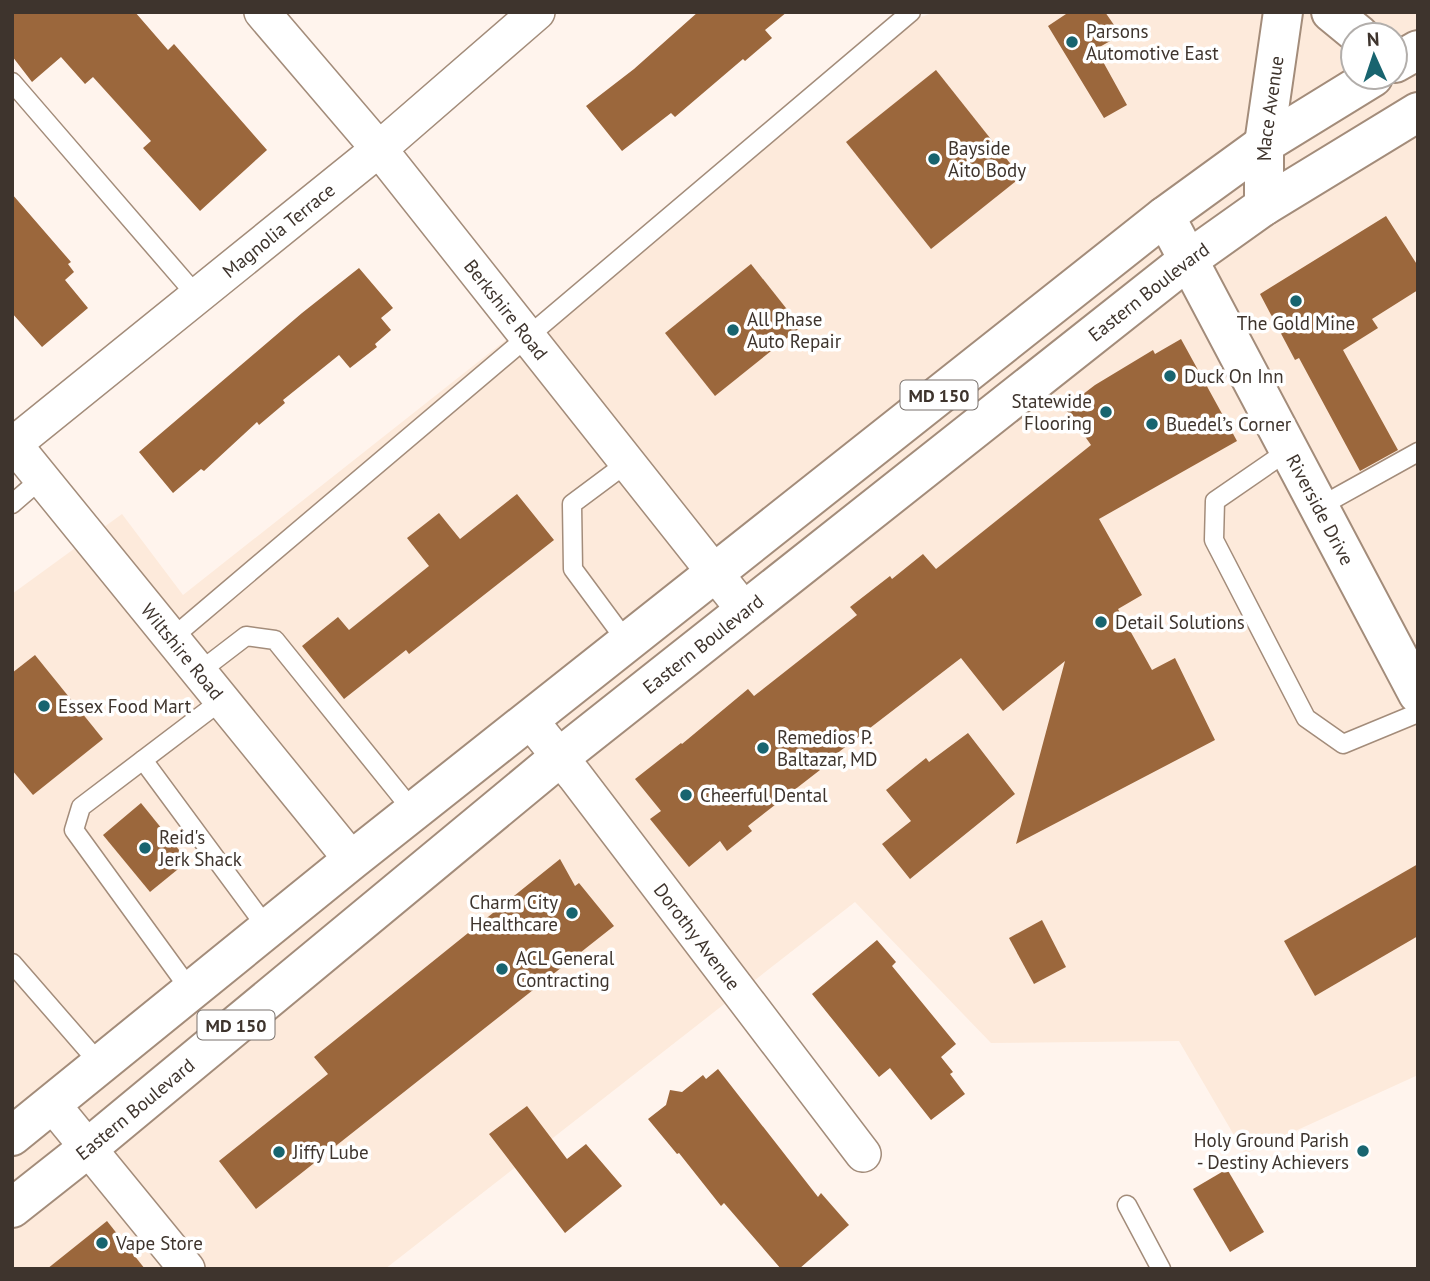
<svg xmlns="http://www.w3.org/2000/svg" width="1430" height="1281" font-family="'PT Sans',sans-serif">
  <style>
    .built { fill: #fdeadb; fill-rule: evenodd }
    .building { fill: #9b673c }
    .lines { fill: none; stroke-linecap: round; stroke-linejoin: round }
    .service-casing { stroke: #a38c7a; stroke-width: 21 }
    .minor-casing { stroke: #a38c7a; stroke-width: 38 }
    .tertiary-casing { stroke: #a38c7a; stroke-width: 42 }
    .secondary-casing { stroke: #a38c7a; stroke-width: 42 }
    .primary-casing { stroke: #a38c7a; stroke-width: 42 }
    .service { stroke: #fff; stroke-width: 18 }
    .minor { stroke: #fff; stroke-width: 35 }
    .tertiary { stroke: #fff; stroke-width: 38 }
    .secondary { stroke: #fff; stroke-width: 38 }
    .primary { stroke: #fff; stroke-width: 38 }
    .poi-dot { fill: #18646f; stroke: #fff; stroke-width: 2.5 }
    .labels { text-anchor: middle; dominant-baseline: central; stroke-width: 7; stroke-linejoin: round; paint-order: stroke }
    .shield { fill: #fff; stroke: #78716c; stroke-width: 2 }
    .shield-label { font-size: 18px; font-weight: bold; fill: #3e342d }
    .poi-label { font-size: 19px; fill: #3e342d; stroke: #fff; text-anchor: start }
    .street-label { font-size: 19px; fill: #3e342d; stroke: #fff }
  </style>
  <rect width="100%" height="100%" fill="#fff4ed"/>
  <path class="built" d="M 935,12 L 1418,12 L 1418,1075 L 1245,1154 L 1179,1041 L 991,1043 L 855,902 L 385,1269 L 12,1269 L 12,594 L 122,514 L 183,595 L 910,21 ZM 1353,35 L 1395,35 L 1395,77 L 1353,77 Z"/>
  <g class="building">
    <polygon points="12,12 135,12 168,50 174,44 267,150 200,211 143,148 151,141 93,77 85,84 61,57 32,82 12,56"/>
    <polygon points="698,12 787,12 765,30 772,38 745,61 743,59 675,117 671,113 622,151 586,106 634,69"/>
    <polygon points="1069,12 1105,12 1121,35 1096,49 1127,105 1104,118 1048,26"/>
    <polygon points="936,70 1021,177 931,249 846,142"/>
    <polygon points="12,194 71,262 68,264 74,272 65,280 88,308 42,347 12,313"/>
    <polygon points="1386,216 1418,266 1418,290 1372,319 1378,328 1343,350 1398,450 1360,471 1299,358 1295,360 1260,294"/>
    <polygon points="751,264 801,327 715,396 665,333"/>
    <polygon points="359,268 393,308 381,318 391,330 375,344 377,347 350,368 339,355 283,400 285,403 259,425 257,422 204,471 201,469 173,493 139,452 302,313"/>
    <polygon points="1181,339 1237,441 1099,519 1142,595 1118,609 1152,670 1175,658 1215,740 1016,844 1065,661 1003,711 961,658 818,768 820,770 748,826 752,831 727,851 720,841 689,867 650,819 661,811 635,779 681,743 682,744 748,689 754,696 857,615 850,607 890,576 892,579 923,554 936,569 1091,445 1065,408 1095,385 1153,350 1155,354"/>
    <polygon points="517,494 554,540 409,654 406,650 344,699 302,646 338,617 349,630 429,566 407,538 439,513 460,539"/>
    <polygon points="35,655 103,739 33,795 12,770 12,673"/>
    <polygon points="968,733 1015,794 910,879 882,844 911,821 886,790 926,758 929,762"/>
    <polygon points="141,803 188,861 150,892 103,835"/>
    <polygon points="560,859 575,886 579,883 614,926 256,1209 219,1161 328,1074 314,1057"/>
    <polygon points="1418,864 1418,936 1315,996 1284,941"/>
    <polygon points="1042,920 1066,967 1034,984 1009,938"/>
    <polygon points="877,940 896,962 892,966 956,1044 941,1057 953,1072 950,1074 965,1094 931,1120 890,1068 879,1077 812,994"/>
    <polygon points="718,1069 818,1197 821,1193 849,1225 799,1269 781,1269 724,1203 721,1206 679,1153 677,1154 648,1119 666,1105 670,1090 682,1092 703,1075 706,1079"/>
    <polygon points="527,1106 567,1159 586,1144 622,1186 565,1233 489,1134"/>
    <polygon points="1227,1169 1264,1232 1230,1252 1193,1189"/>
    <polygon points="107,1221 145,1269 47,1269"/>
  </g>
  <g class="lines">
    <g class="service-casing">
      <g id="service">
        <polyline points="12,82 197,296"/>
        <polyline points="1289,450 1215,501 1214,540 1306,718 1343,744 1418,713"/>
        <polyline points="627,463 572,504 573,569 627,642"/>
        <polyline points="12,504 42,478"/>
        <polyline points="1319,507 1418,452"/>
        <polyline points="172,638 911,12"/>
        <polyline points="199,672 246,636 275,640 413,811"/>
        <polyline points="143,760 267,928"/>
        <polyline points="12,963 100,1064"/>
        <polyline points="191,991 74,830 81,807 222,700"/>
        <polyline points="1127,1205 1161,1269"/>
      </g>
    </g>
    <g class="minor-casing">
      <g id="minor">
        <path id="s1" d="M 262,12 L 379,149 L 745,611"/>
        <path id="s2" d="M 12,442 L 352,860"/>
        <path id="s3" d="M 14,444 L 379,149 L 537,12"/>
        <path id="s4" d="M 529,719 L 575,776 L 863,1154"/>
        <polyline points="52,1104 187,1269"/>
      </g>
    </g>
    <g class="tertiary-casing">
      <g id="tertiary">
        <path id="s5" d="M 1165,216 L 1418,694"/>
      </g>
    </g>
    <g class="secondary-casing">
      <g id="secondary">
        <path id="s6" d="M 1264,206 L 1264,144 L 1283,12"/>
      </g>
    </g>
    <g class="primary-casing">
      <g id="primary">
        <polyline points="1331,12 1359,35"/>
        <polyline points="1395,63 1418,50"/>
        <polyline points="12,1136 352,860 1165,216 1264,144 1373,77"/>
        <path id="s7" d="M 12,1208 L 88,1148 L 560,757 L 1188,260 L 1264,206 L 1418,112"/>
      </g>
    </g>
    <use href="#service" class="service"/>
    <use href="#minor" class="minor"/>
    <use href="#tertiary" class="tertiary"/>
    <use href="#secondary" class="secondary"/>
    <use href="#primary" class="primary"/>
  </g>
  <g class="poi-dot">
    <circle cx="1072" cy="42" r="7"/>
    <circle cx="934" cy="159" r="7"/>
    <circle cx="1296" cy="301" r="7"/>
    <circle cx="733" cy="330" r="7"/>
    <circle cx="1170" cy="376" r="7"/>
    <circle cx="1106" cy="412" r="7"/>
    <circle cx="1152" cy="424" r="7"/>
    <circle cx="1101" cy="622" r="7"/>
    <circle cx="44" cy="706" r="7"/>
    <circle cx="763" cy="748" r="7"/>
    <circle cx="686" cy="795" r="7"/>
    <circle cx="145" cy="848" r="7"/>
    <circle cx="572" cy="913" r="7"/>
    <circle cx="502" cy="969" r="7"/>
    <circle cx="1363" cy="1151" r="7"/>
    <circle cx="279" cy="1152" r="7"/>
    <circle cx="102" cy="1243" r="7"/>
  </g>
  <g class="labels">
    <g class="shield">
      <rect x="900.5" y="380.5" width="77" height="29" rx="5"/>
      <rect x="197.5" y="1010.5" width="77" height="29" rx="5"/>
    </g>
    <g class="shield-label">
      <text x="939" y="395">MD 150</text>
      <text x="236" y="1025">MD 150</text>
    </g>
    <g class="poi-label">
      <text x="1086" y="31">Parsons<tspan x="1086" dy="22">Automotive East</tspan></text>
      <text x="948" y="148">Bayside<tspan x="948" dy="22">Aito Body</tspan></text>
      <text x="747" y="319">All Phase<tspan x="747" dy="22">Auto Repair</tspan></text>
      <text x="1296" y="323" text-anchor="middle">The Gold Mine</text>
      <text x="1184" y="376">Duck On Inn</text>
      <text x="1092" y="401" text-anchor="end">Statewide<tspan x="1092" dy="22">Flooring</tspan></text>
      <text x="1166" y="424">Buedel’s Corner</text>
      <text x="1115" y="622">Detail Solutions</text>
      <text x="58" y="706">Essex Food Mart</text>
      <text x="777" y="737">Remedios P.<tspan x="777" dy="22">Baltazar, MD</tspan></text>
      <text x="700" y="795">Cheerful Dental</text>
      <text x="159" y="837">Reid's<tspan x="159" dy="22">Jerk Shack</tspan></text>
      <text x="558" y="902" text-anchor="end">Charm City<tspan x="558" dy="22">Healthcare</tspan></text>
      <text x="516" y="958">ACL General<tspan x="516" dy="22">Contracting</tspan></text>
      <text x="1349" y="1140" text-anchor="end">Holy Ground Parish<tspan x="1349" dy="22">- Destiny Achievers</tspan></text>
      <text x="293" y="1152">Jiffy Lube</text>
      <text x="116" y="1243">Vape Store</text>
    </g>
    <g class="street-label">
      <text stroke="none"><textPath href="#s6" startOffset="98">Mace Avenue</textPath></text>
      <text stroke="none"><textPath href="#s3" startOffset="340">Magnolia Terrace</textPath></text>
      <text stroke="none"><textPath href="#s7" startOffset="1460">Eastern Boulevard</textPath></text>
      <text stroke="none"><textPath href="#s1" startOffset="385">Berkshire Road</textPath></text>
      <text stroke="none"><textPath href="#s5" startOffset="332">Riverside Drive</textPath></text>
      <text stroke="none"><textPath href="#s7" startOffset="892">Eastern Boulevard</textPath></text>
      <text stroke="none"><textPath href="#s2" startOffset="270">Wiltshire Road</textPath></text>
      <text stroke="none"><textPath href="#s4" startOffset="275">Dorothy Avenue</textPath></text>
      <text stroke="none"><textPath href="#s7" startOffset="158">Eastern Boulevard</textPath></text>
    </g>
  </g>
  <rect width="1430" height="1281" fill="none" stroke="#3e342d" stroke-width="28"/>
  <g transform="translate(1374 56) rotate(357)"><circle r="33" fill="#ffffff" stroke="#b2aeab" stroke-width="2"/>
  <path d="M0-5L12 26L0 18L-12 26Z" fill="#18646f"/>
  <text y="-10" font-size="19" font-weight="bold" text-anchor="middle" fill="#3e342d">N</text>
  </g>
</svg>
